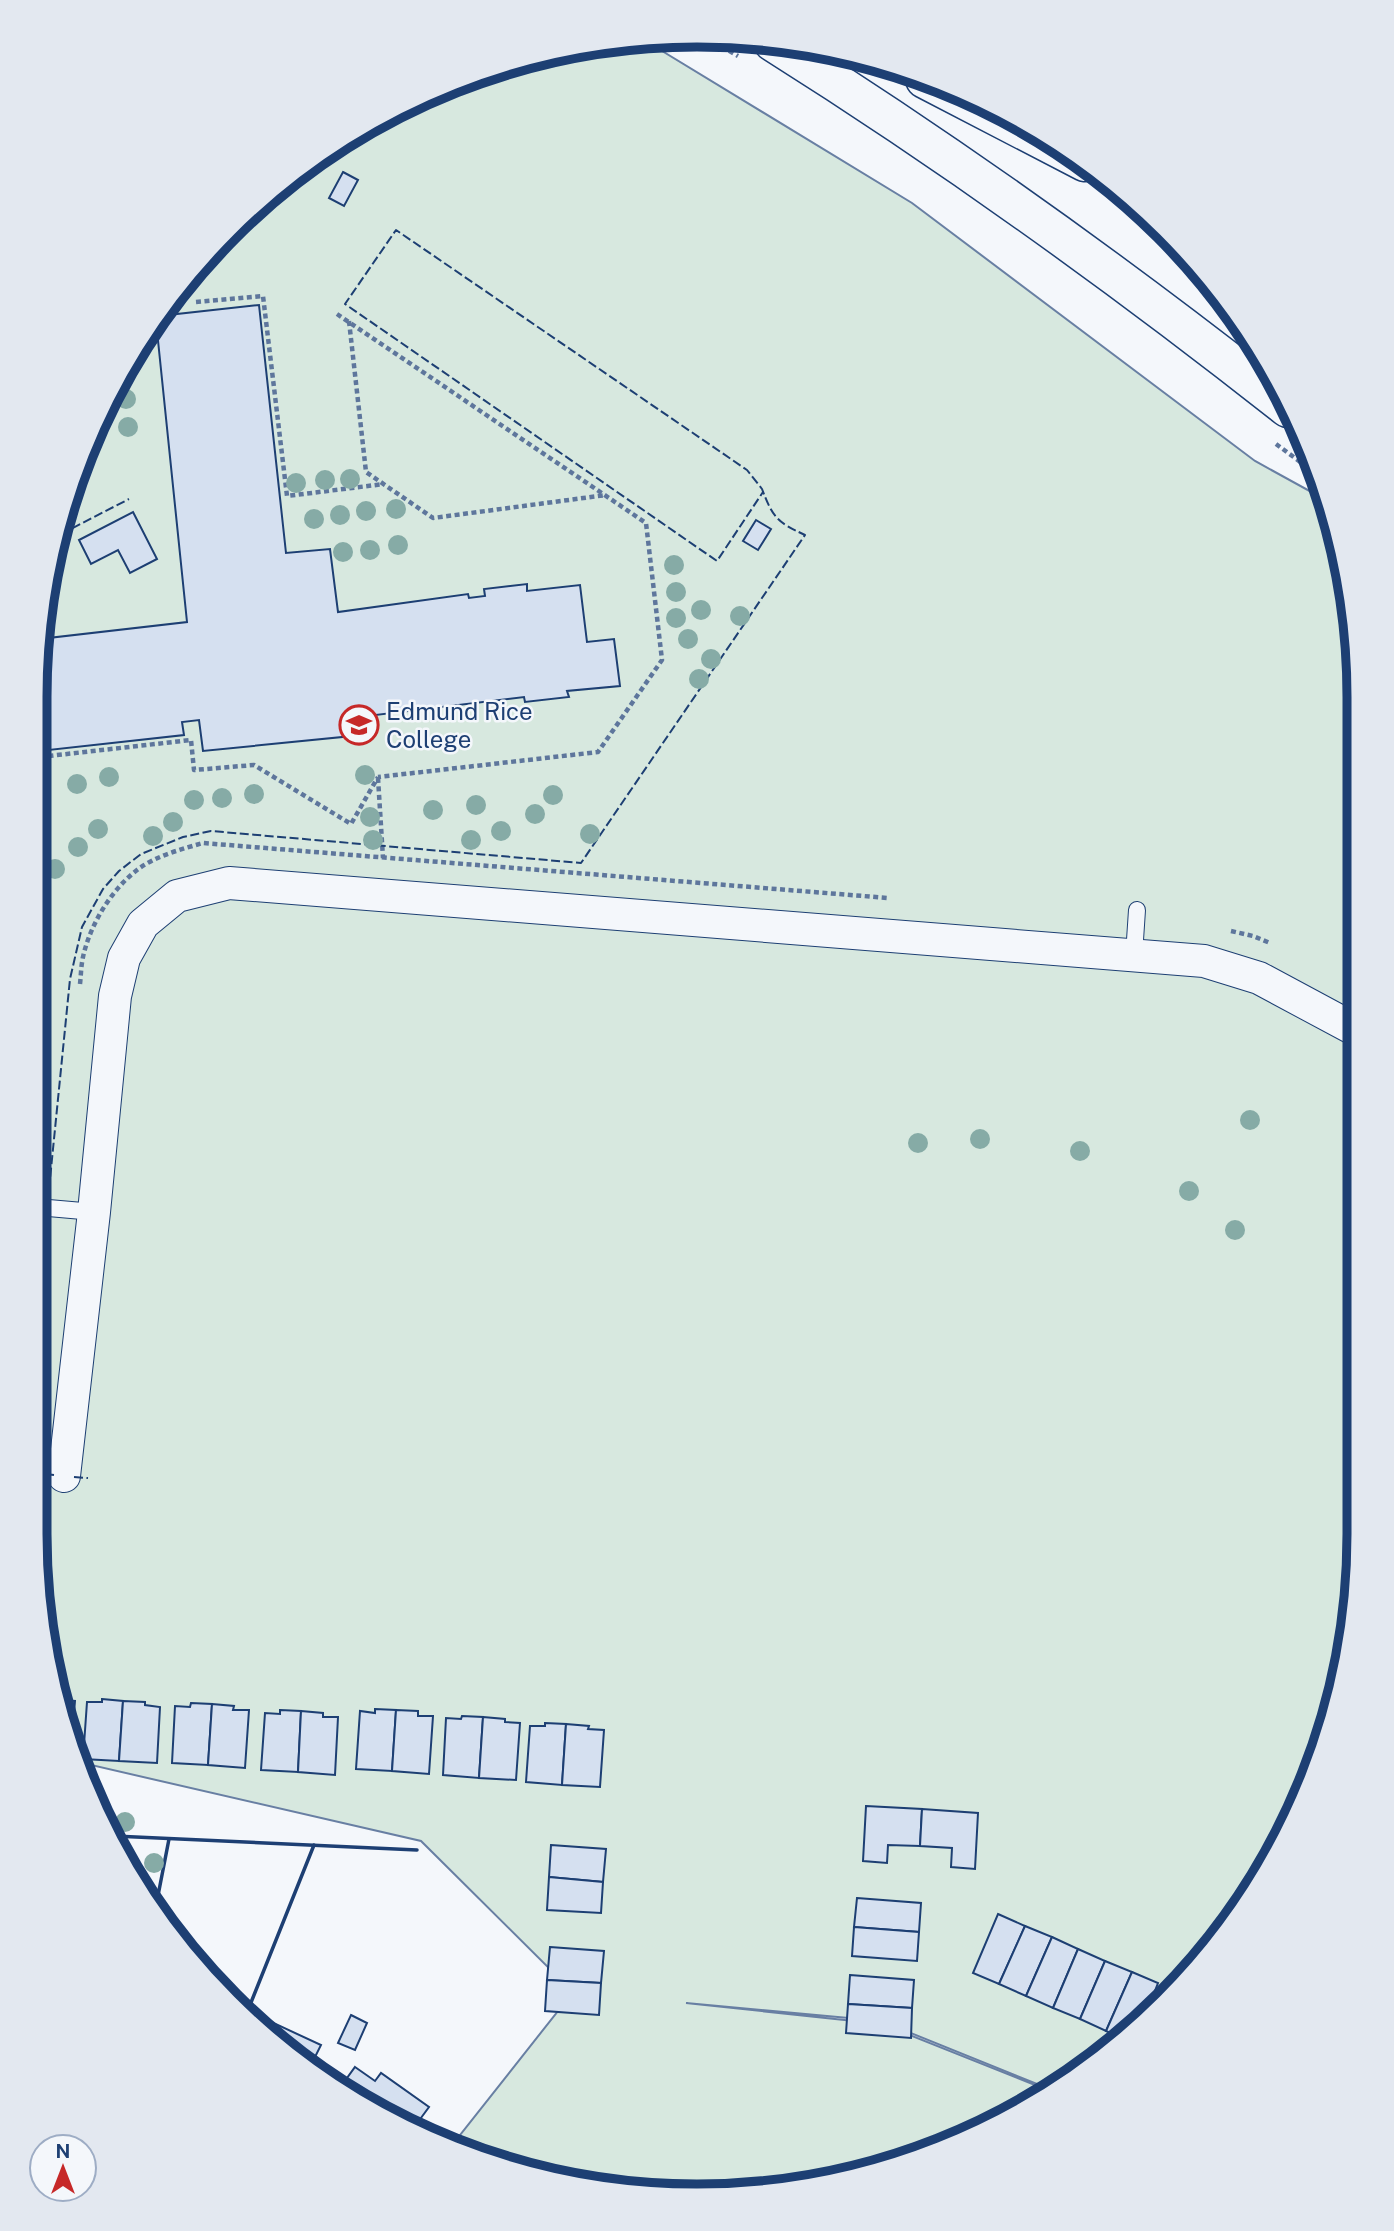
<svg xmlns="http://www.w3.org/2000/svg" width="1394" height="2231" font-family="'Public Sans',sans-serif">
  <style>
    .green { fill: #d7e8df; stroke: #687fa3; stroke-width: 2 }
    .building { fill: #d5e0f0; stroke: #1d3f73; stroke-width: 2 }
    .lines { fill: none; stroke-linecap: round; stroke-linejoin: round }
    .lane-casing { stroke: #1d3f73; stroke-width: 18 }
    .street-casing { stroke: #1d3f73; stroke-width: 34 }
    .secondary-casing { stroke: #1d3f73; stroke-width: 41 }
    .path { stroke: #5e769c; stroke-width: 4.5; stroke-dasharray: 5 3.5; stroke-linecap: butt }
    .lane { stroke: #f4f7fb; stroke-width: 16 }
    .street { stroke: #f4f7fb; stroke-width: 32 }
    .secondary { stroke: #f4f7fb; stroke-width: 38 }
    .fence { stroke: #1d3f73; stroke-width: 2; stroke-dasharray: 9 3.5; stroke-linecap: butt }
    .wall { stroke: #1d3f73; stroke-width: 3.5 }
    .tree { fill: #86aba6 }
    .labels { text-anchor: middle; dominant-baseline: central; stroke-width: 5; stroke-linejoin: round; paint-order: stroke }
    .poi-label { font-size: 24px; fill: #1d3f73; stroke: #f4f7fb; text-anchor: start }
    .rim { fill: none; stroke: #1d3f73; stroke-width: 9 }
  </style>
  <rect width="100%" height="100%" fill="#f4f7fb"/>
  <polygon class="green" points="644,40 912,203 1255,461 1326,500 1336,525 1358,653 1353,1620 1309,1787 1222,1937 1065,2084 1052,2090 881,2021 686,2003 882,2024 1050,2091 869,2173 654,2195 484,2161 453,2144 573,1992 421,1841 78,1762 70,1746 35,1534 41,611 86,443 172,294 261,199 366,123 485,70 611,41"/>
  <g class="building">
    <polygon points="343,172 358,180 344,206 329,198"/>
    <polygon points="246,215 248,216 234,243 225,238"/>
    <polygon points="259,305 286,553 330,549 338,612 468,594 469,598 485,596 484,589 527,584 527,591 580,585 587,642 614,639 620,686 567,691 569,697 525,702 524,697 350,718 352,736 203,751 199,720 182,722 184,735 40,751 40,639 187,622 156,321 159,316"/>
    <polygon points="133,512 157,559 130,573 118,550 91,564 79,540"/>
    <polygon points="756,520 771,529 758,550 743,541"/>
    <polygon points="36,1380 42,1381 37,1424 36,1424"/>
    <polygon points="102,1699 123,1701 119,1761 83,1759 87,1702 102,1702"/>
    <polygon points="62,1700 75,1701 71,1749 70,1746"/>
    <polygon points="123,1701 145,1702 145,1705 160,1707 157,1763 119,1761"/>
    <polygon points="191,1703 212,1704 208,1765 172,1763 175,1706 190,1707"/>
    <polygon points="212,1704 234,1706 233,1710 249,1710 245,1768 208,1765"/>
    <polygon points="375,1709 396,1710 392,1771 356,1769 360,1711 375,1713"/>
    <polygon points="280,1710 301,1711 298,1772 261,1770 265,1713 280,1714"/>
    <polygon points="396,1710 418,1711 418,1716 433,1716 429,1774 392,1771"/>
    <polygon points="301,1711 323,1713 323,1717 338,1717 335,1775 298,1772"/>
    <polygon points="462,1716 483,1717 479,1778 443,1775 446,1718 461,1719"/>
    <polygon points="483,1717 505,1719 505,1722 520,1723 516,1780 479,1778"/>
    <polygon points="545,1723 566,1724 562,1785 526,1782 530,1726 545,1726"/>
    <polygon points="566,1724 589,1726 588,1729 604,1730 600,1787 562,1785"/>
    <polygon points="866,1806 922,1809 920,1846 888,1845 887,1863 863,1861"/>
    <polygon points="922,1809 978,1813 975,1869 951,1867 952,1848 920,1846"/>
    <polygon points="551,1845 606,1849 603,1882 549,1877"/>
    <polygon points="549,1877 603,1882 601,1913 547,1910"/>
    <polygon points="857,1898 921,1903 919,1932 854,1927"/>
    <polygon points="998,1914 1025,1926 999,1984 973,1973"/>
    <polygon points="1025,1926 1052,1937 1026,1996 999,1984"/>
    <polygon points="854,1927 919,1932 917,1961 852,1956"/>
    <polygon points="1052,1937 1078,1949 1053,2008 1026,1996"/>
    <polygon points="550,1947 604,1951 601,1983 547,1980"/>
    <polygon points="1078,1949 1105,1961 1080,2019 1053,2008"/>
    <polygon points="1105,1961 1132,1972 1106,2031 1080,2019"/>
    <polygon points="1132,1972 1158,1983 1149,2006 1117,2036 1106,2031"/>
    <polygon points="850,1975 914,1980 912,2008 848,2004"/>
    <polygon points="547,1980 601,1983 599,2015 545,2011"/>
    <polygon points="234,1995 249,2001 247,2009"/>
    <polygon points="848,2004 912,2008 911,2038 846,2033"/>
    <polygon points="254,2014 321,2045 312,2063 335,2073 331,2079 294,2059 253,2016"/>
    <polygon points="351,2015 367,2023 355,2050 338,2043"/>
    <polygon points="355,2067 375,2081 381,2073 429,2107 418,2122 435,2135 342,2085"/>
  </g>
  <g class="lines">
    <g class="lane-casing">
      <g id="lane">
        <polyline points="1134,955 1137,910"/>
        <polyline points="37,1207 94,1212"/>
      </g>
    </g>
    <g class="street-casing">
      <polyline id="street" points="64,1476 94,1212 115,996 124,958 143,924 177,896 229,883 1204,961 1259,978 1356,1030"/>
    </g>
    <g class="secondary-casing">
      <g id="secondary">
        <path d="M 773,42 C 951,154 1122,277 1288,408"/>
        <polyline points="925,79 1085,162"/>
      </g>
    </g>
    <g class="path">
      <polyline points="707,38 738,56"/>
      <polyline points="196,302 263,296 287,496 384,484"/>
      <polyline points="337,314 646,523 662,660 598,752 378,777"/>
      <polyline points="349,321 366,472 433,518 606,495"/>
      <polyline points="1276,444 1314,472"/>
      <polyline points="40,757 191,740 194,770 254,765 351,824 378,777"/>
      <polyline points="378,778 383,858"/>
      <polyline points="1231,931 1253,936 1270,943"/>
      <path d="M 80,984 C 81,975 81,966 83,957 C 90,925 111,890 137,870 C 155,856 182,849 203,843 L 888,898"/>
    </g>
    <use href="#lane" class="lane"/>
    <use href="#street" class="street"/>
    <use href="#secondary" class="secondary"/>
    <g class="fence">
      <polyline points="61,534 129,499"/>
      <path d="M 49,1189 L 70,979 L 82,927 L 103,889 L 119,871 L 141,854 L 183,837 L 211,831 L 581,863 L 805,535 C 777,522 773,518 762,489 L 747,470 L 396,230 L 345,304 L 717,561 L 763,492"/>
      <polyline points="36,1360 48,1222"/>
      <polyline points="36,1436 37,1424"/>
      <polyline points="35,1473 54,1475"/>
      <polyline points="74,1477 88,1478"/>
    </g>
    <g class="wall">
      <polyline points="114,1836 417,1850"/>
      <polyline points="155,1911 169,1839"/>
      <polyline points="248,2010 314,1845"/>
    </g>
  </g>
  <g class="tree">
    <circle cx="126" cy="399" r="10"/>
    <circle cx="128" cy="427" r="10"/>
    <circle cx="350" cy="479" r="10"/>
    <circle cx="325" cy="480" r="10"/>
    <circle cx="296" cy="483" r="10"/>
    <circle cx="396" cy="509" r="10"/>
    <circle cx="366" cy="511" r="10"/>
    <circle cx="340" cy="515" r="10"/>
    <circle cx="314" cy="519" r="10"/>
    <circle cx="398" cy="545" r="10"/>
    <circle cx="370" cy="550" r="10"/>
    <circle cx="343" cy="552" r="10"/>
    <circle cx="674" cy="565" r="10"/>
    <circle cx="676" cy="592" r="10"/>
    <circle cx="701" cy="610" r="10"/>
    <circle cx="740" cy="616" r="10"/>
    <circle cx="676" cy="618" r="10"/>
    <circle cx="688" cy="639" r="10"/>
    <circle cx="711" cy="659" r="10"/>
    <circle cx="699" cy="679" r="10"/>
    <circle cx="365" cy="775" r="10"/>
    <circle cx="109" cy="777" r="10"/>
    <circle cx="77" cy="784" r="10"/>
    <circle cx="254" cy="794" r="10"/>
    <circle cx="553" cy="795" r="10"/>
    <circle cx="222" cy="798" r="10"/>
    <circle cx="194" cy="800" r="10"/>
    <circle cx="476" cy="805" r="10"/>
    <circle cx="433" cy="810" r="10"/>
    <circle cx="535" cy="814" r="10"/>
    <circle cx="370" cy="817" r="10"/>
    <circle cx="173" cy="822" r="10"/>
    <circle cx="98" cy="829" r="10"/>
    <circle cx="501" cy="831" r="10"/>
    <circle cx="590" cy="834" r="10"/>
    <circle cx="153" cy="836" r="10"/>
    <circle cx="373" cy="840" r="10"/>
    <circle cx="471" cy="840" r="10"/>
    <circle cx="78" cy="847" r="10"/>
    <circle cx="55" cy="869" r="10"/>
    <circle cx="1250" cy="1120" r="10"/>
    <circle cx="980" cy="1139" r="10"/>
    <circle cx="918" cy="1143" r="10"/>
    <circle cx="1080" cy="1151" r="10"/>
    <circle cx="1189" cy="1191" r="10"/>
    <circle cx="1235" cy="1230" r="10"/>
    <circle cx="125" cy="1822" r="10"/>
    <circle cx="154" cy="1863" r="10"/>
  </g>
  <defs>
    <g id="school-ring" transform="scale(2.0125)"><circle r="9.5" fill="#f4f7fb" stroke="#c62828" stroke-width="1.5"/><path d="M0-5L7-2L0 1L-7-2ZM-4 1L0 2.5L4 1V4Q0 6-4 4Z" fill="#c62828"/></g>
  </defs>
  <g fill-rule="evenodd">
    <use href="#school-ring" x="359" y="725"/>
  </g>
  <g class="labels">
    <g class="poi-label">
      <text x="386" y="711">Edmund Rice<tspan x="386" dy="28">College</tspan></text>
    </g>
  </g>
  <path d="M0 0H1394V2231H0ZM697 47H697A650 650 0 0 1 1347 697V1534A650 650 0 0 1 697 2184H697A650 650 0 0 1 47 1534V697A650 650 0 0 1 697 47Z" fill="#e3e8f0" fill-rule="evenodd"/>
  <path class="rim" d="M697 47H697A650 650 0 0 1 1347 697V1534A650 650 0 0 1 697 2184H697A650 650 0 0 1 47 1534V697A650 650 0 0 1 697 47Z"/>
  <g transform="translate(63 2168)"><circle r="33" fill="#f4f7fb" stroke="#9eadc5" stroke-width="2"/>
  <path d="M0-5L12 26L0 18L-12 26Z" fill="#c62828"/>
  <text y="-10" font-size="19" font-weight="bold" text-anchor="middle" fill="#1d3f73">N</text>
  </g>
</svg>
